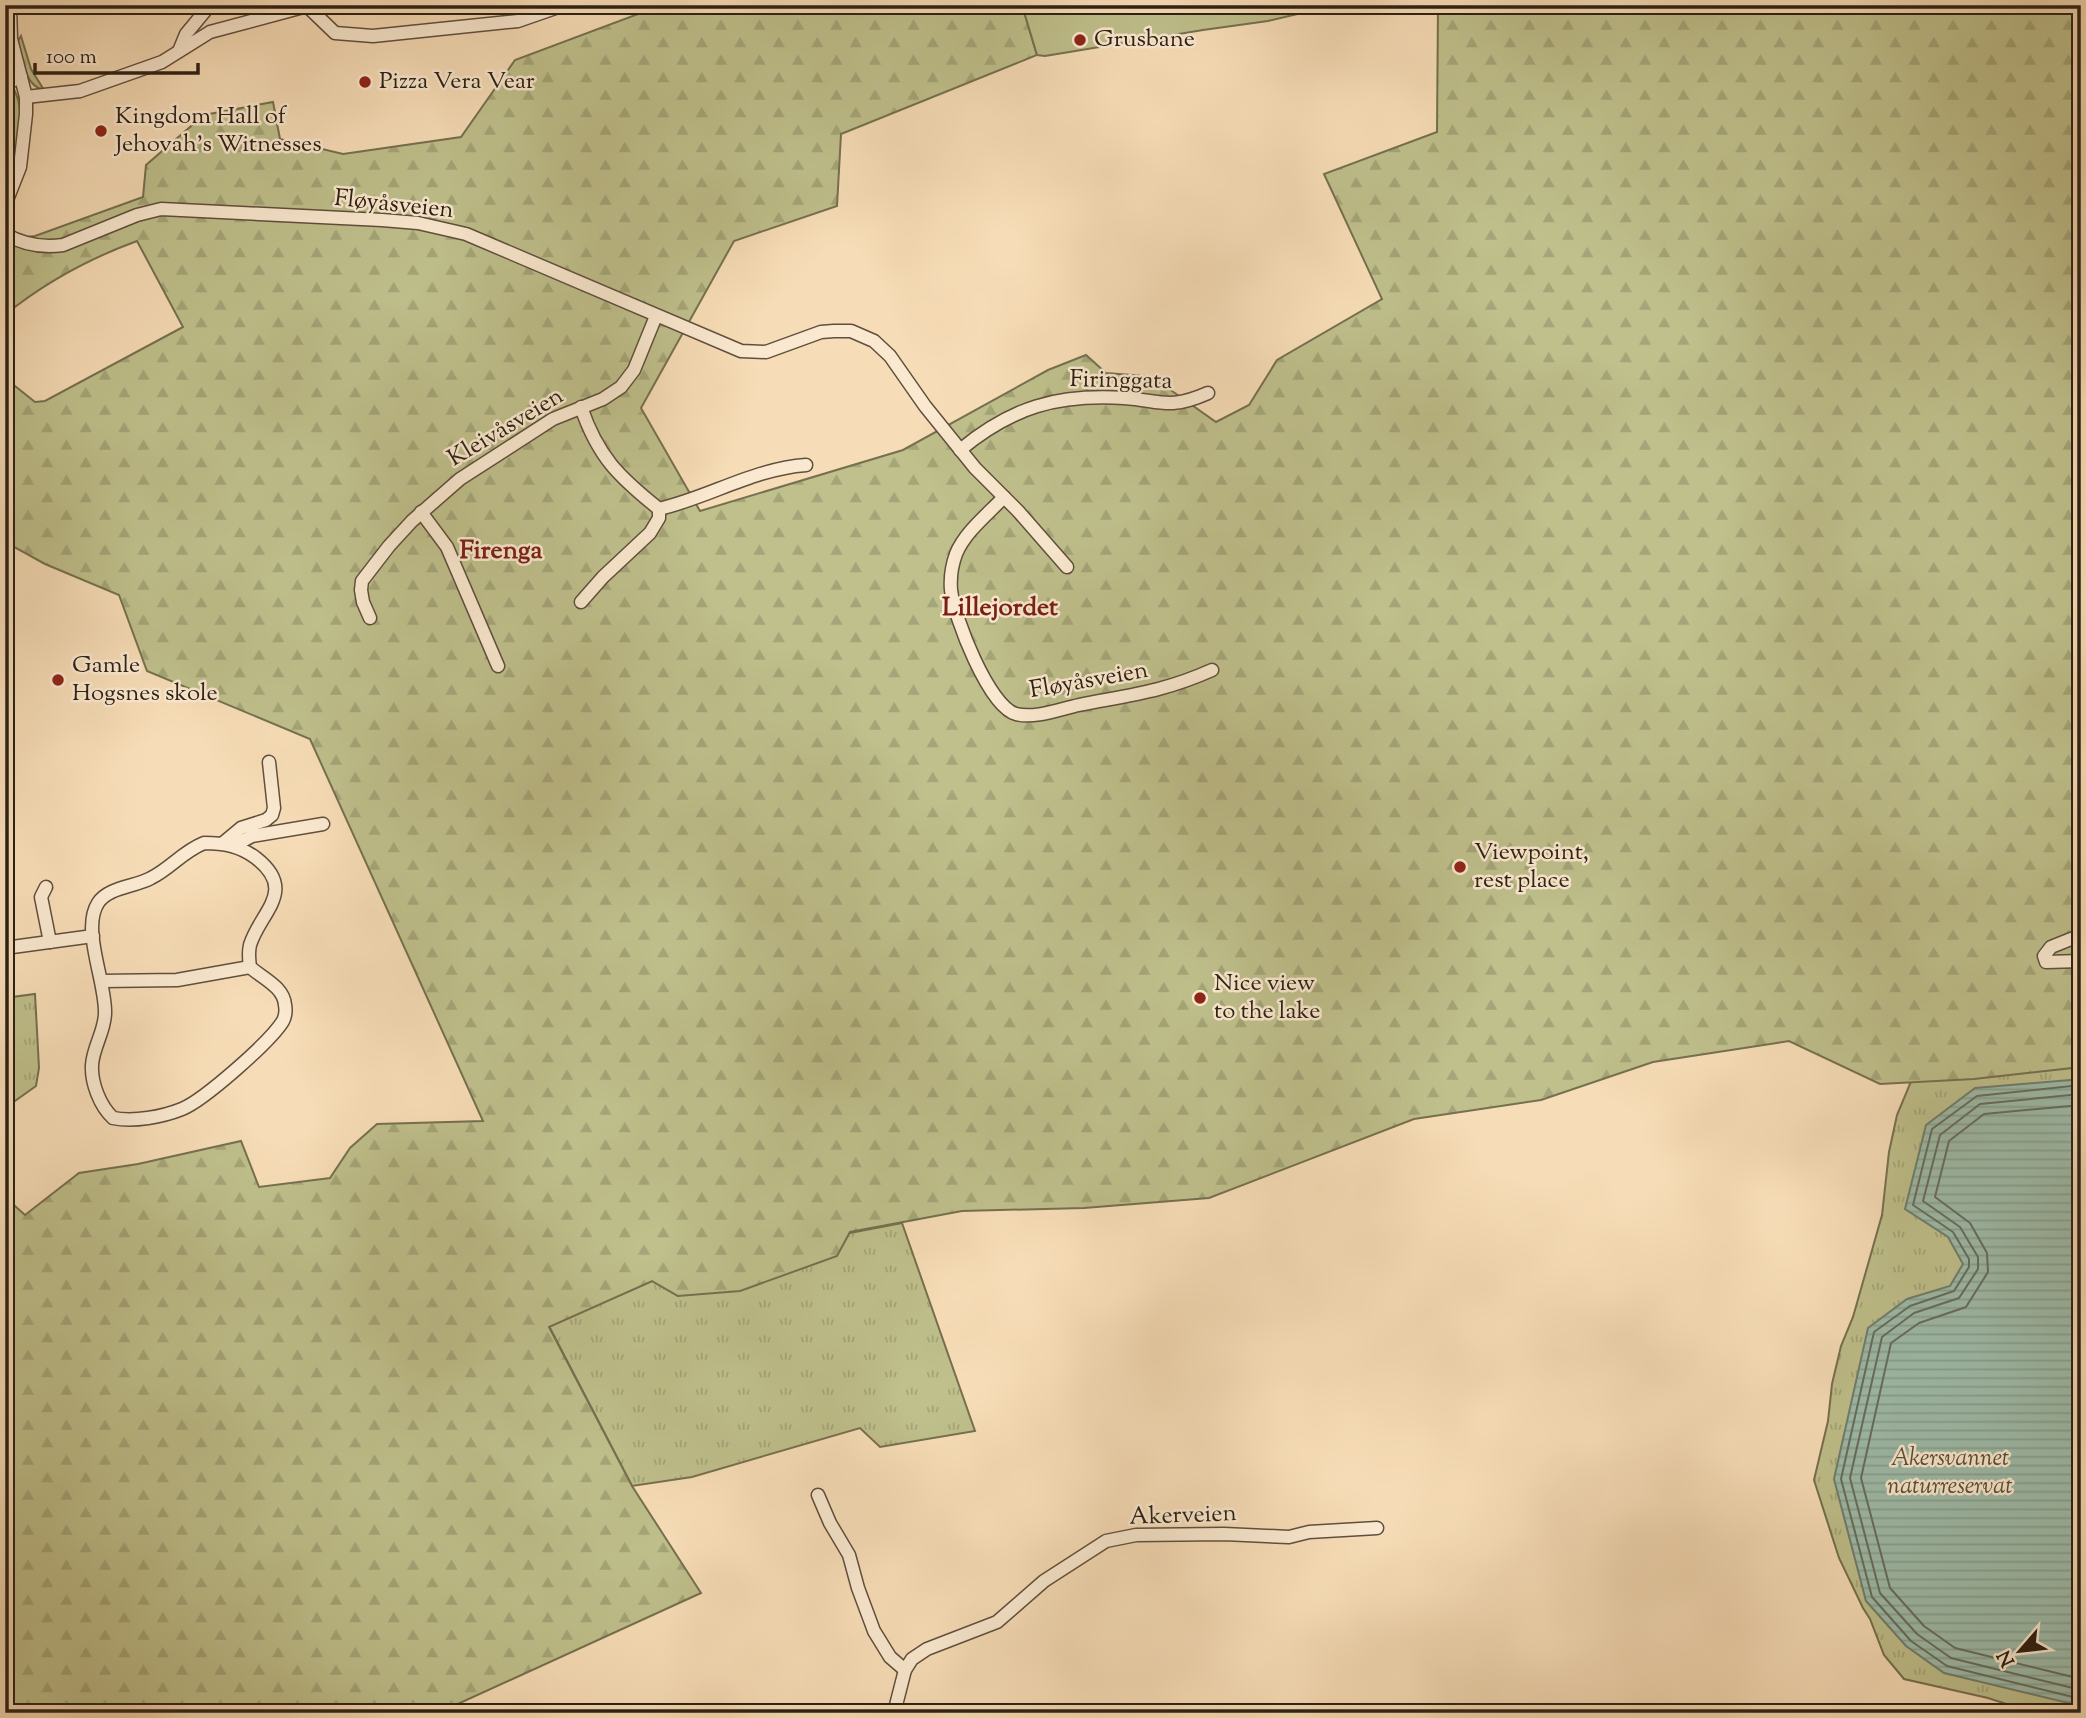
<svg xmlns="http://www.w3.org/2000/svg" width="2086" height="1718" font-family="'Sorts Mill Goudy',serif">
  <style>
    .grass { fill: url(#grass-tufts); stroke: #767050; stroke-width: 2 }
    .forest { fill: url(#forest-firs); stroke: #767050; stroke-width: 2 }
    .pitch { fill: #bfc08c; stroke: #767050; stroke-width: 2 }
    .water { fill: url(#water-rules); stroke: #717e6e; stroke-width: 2 }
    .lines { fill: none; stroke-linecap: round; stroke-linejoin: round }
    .shore { stroke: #666e5f; stroke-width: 2 }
    .minor-casing { stroke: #604f3d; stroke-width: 15 }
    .minor { stroke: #fae9d0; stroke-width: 12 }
    .poi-dot { fill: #8f2418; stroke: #fae9d0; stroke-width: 2.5 }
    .labels { text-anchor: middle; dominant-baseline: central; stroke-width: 5; stroke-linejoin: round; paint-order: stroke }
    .poi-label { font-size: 24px; fill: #2d2014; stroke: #fae9d0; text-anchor: start }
    .street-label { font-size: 24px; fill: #2d2014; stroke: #fae9d0 }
    .park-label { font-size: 24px; font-style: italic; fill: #595038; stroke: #fae9d0 }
    .neighbourhood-label { font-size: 26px; font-weight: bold; fill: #7a1f14; stroke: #fae9d0 }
  </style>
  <defs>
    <pattern id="grass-tufts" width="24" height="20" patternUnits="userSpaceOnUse" patternTransform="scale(1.75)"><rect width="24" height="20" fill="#bfc08c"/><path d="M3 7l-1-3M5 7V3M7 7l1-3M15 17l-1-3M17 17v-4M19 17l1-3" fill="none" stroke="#a4a578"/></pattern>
    <pattern id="forest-firs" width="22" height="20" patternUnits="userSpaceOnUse" patternTransform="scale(1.75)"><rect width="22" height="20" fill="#bfc08c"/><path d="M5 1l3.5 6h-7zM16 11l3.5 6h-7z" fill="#a4a578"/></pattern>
    <pattern id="water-rules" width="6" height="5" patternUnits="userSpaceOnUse" patternTransform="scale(1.75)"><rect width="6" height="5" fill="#9ebcaa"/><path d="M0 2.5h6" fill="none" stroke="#88a191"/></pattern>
  </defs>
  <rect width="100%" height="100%" fill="#f7ddb7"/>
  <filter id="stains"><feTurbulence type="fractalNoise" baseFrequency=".00286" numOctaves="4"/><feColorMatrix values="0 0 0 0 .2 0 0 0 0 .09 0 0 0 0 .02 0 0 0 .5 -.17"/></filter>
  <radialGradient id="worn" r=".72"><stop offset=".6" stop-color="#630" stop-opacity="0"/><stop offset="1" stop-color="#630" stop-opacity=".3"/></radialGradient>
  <g class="grass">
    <path d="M 21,36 L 31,69 L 44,90 C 24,86 22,58 18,41 Z"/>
    <polygon points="35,994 39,1068 36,1086 5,1108 5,998"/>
    <polygon points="2081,1006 2081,1713 2034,1713 1988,1698 1904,1679 1884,1655 1870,1619 1863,1608 1839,1558 1814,1480 1828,1421 1832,1384 1841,1346 1853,1317 1882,1215 1889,1152 1897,1115 1912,1079"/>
    <polygon points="902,1223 975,1431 880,1447 860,1428 692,1477 632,1486 549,1326 652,1281 678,1296 850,1233"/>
  </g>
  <g class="forest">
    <path d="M 662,5 L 1022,5 L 1037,55 L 841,134 L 837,206 L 734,241 L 641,408 L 700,511 L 903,450 L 1048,370 L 1086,355 L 1106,373 L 1145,376 L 1165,386 L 1216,422 L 1249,405 L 1277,360 L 1382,299 L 1324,174 L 1437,132 L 1438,5 L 2081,5 L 2081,1067 L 1974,1079 L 1880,1084 L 1789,1041 L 1653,1062 L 1541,1100 L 1414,1119 L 1209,1198 L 1084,1208 L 962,1211 L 850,1232 L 837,1256 L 740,1291 L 678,1296 L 652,1281 L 549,1327 L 632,1486 L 701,1593 L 438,1713 L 5,1713 L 5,1197 L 25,1215 L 79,1173 L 138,1164 L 241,1141 L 259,1187 L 330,1178 L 350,1148 L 377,1124 L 483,1121 L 310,739 L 147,671 L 119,595 L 45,564 L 5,542 L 5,378 L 35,402 L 45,401 L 183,327 L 137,241 C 88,259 47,281 6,314 L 5,322 L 5,250 L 14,238 L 35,236 L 143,197 L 146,165 L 204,115 L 273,102 L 280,139 L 343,154 L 461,137 L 515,60 Z"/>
    <path d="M 12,86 C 31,116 14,159 5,190 L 5,93 Z"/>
  </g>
  <polygon class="pitch" points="1022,5 1336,5 1268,21 1203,30 1045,56 1037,55"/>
  <polygon class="water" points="2081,1079 2081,1706 1944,1673 1906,1646 1866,1601 1834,1479 1868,1328 1907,1299 1950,1286 1963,1264 1948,1237 1905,1209 1926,1125 1975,1088"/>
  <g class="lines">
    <g class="shore">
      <polyline points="2081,1085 1977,1096 1932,1129 1913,1205 1953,1232 1969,1259 1969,1267 1954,1291 1910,1306 1874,1332 1841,1479 1872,1597 1911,1641 1947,1666 2081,1699"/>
      <polyline points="2081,1094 1980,1104 1940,1135 1923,1201 1960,1227 1978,1257 1978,1269 1959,1298 1914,1313 1882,1337 1850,1478 1880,1593 1917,1634 1951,1658 2081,1690"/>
      <polyline points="2081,1105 1984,1114 1949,1141 1935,1197 1970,1223 1987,1253 1988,1272 1966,1307 1919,1323 1891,1343 1861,1478 1890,1588 1924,1626 1955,1648 2081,1679"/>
    </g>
    <g class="minor-casing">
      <g id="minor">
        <polyline points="179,51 186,34 210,5"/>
        <polyline points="5,84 21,77"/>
        <polyline points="26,97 80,91 162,62 210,32 307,6 335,33 373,36 518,21 564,5"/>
        <polyline points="5,205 20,167 26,114 26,97 11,39 10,5"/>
        <path d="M 5,234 C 24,245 42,248 63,245 L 137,215 L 161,209 L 382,220 L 418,223 L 466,234 L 741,351 L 766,352 L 821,332 L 834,331 L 851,331 L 874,341 L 890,356 L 925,406 L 975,468 L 1018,511 L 1067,567"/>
        <path d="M 581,407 C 598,457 619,477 659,509"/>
        <path d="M 960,450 C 1012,407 1057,394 1124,398 C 1163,401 1169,410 1208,393"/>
        <path d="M 1004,497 C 988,514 965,532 956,554 C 952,565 950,578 951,590 C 954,617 989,707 1016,714 C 1035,719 1060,709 1079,705 C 1129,695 1163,692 1212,670"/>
        <path d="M 659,509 C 710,497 753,469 806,465"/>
        <polyline points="421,512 447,547 498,666"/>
        <polyline points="581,602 603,577 650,533 659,518 659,509"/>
        <polyline points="370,618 363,602 361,590 362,581 389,546 412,521 460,479 553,419 603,399 621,387 634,370 656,316"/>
        <path d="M 204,843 C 224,843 240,846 256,858 C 298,891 260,912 250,945 C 248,953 249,959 250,967 C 262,978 284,987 285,1005 C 286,1010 285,1017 283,1021 C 270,1042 204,1100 182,1109 C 162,1117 134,1122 113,1118 C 100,1106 91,1083 92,1065 C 93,1047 105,1031 105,1013 C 106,982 81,929 98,903 C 108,887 135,887 151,878 C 171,868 182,852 204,843 Z"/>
        <polyline points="223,843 241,828 266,820 272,815 274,808 269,762"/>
        <polyline points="233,846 252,836 323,824"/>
        <polyline points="46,887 41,897 50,942"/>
        <polyline points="2081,935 2051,947 2044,956 2046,962 2081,961"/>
        <polyline points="5,948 93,936"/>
        <polyline points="102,981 177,980 250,967"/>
        <polyline points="818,1495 830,1523 849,1555 858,1588 874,1631 890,1657 905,1670"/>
        <polyline points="894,1713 905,1670 912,1659 927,1649 997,1622 1044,1581 1106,1541 1136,1535 1224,1534 1289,1537 1309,1532 1377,1528"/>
      </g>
    </g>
    <use href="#minor" class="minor"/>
  </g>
  <g class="poi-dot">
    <circle cx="1080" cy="40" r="7"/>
    <circle cx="365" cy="82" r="7"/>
    <circle cx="101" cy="131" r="7"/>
    <circle cx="58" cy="680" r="7"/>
    <circle cx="1460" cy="867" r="7"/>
    <circle cx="1200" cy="998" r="7"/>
  </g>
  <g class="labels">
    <g class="poi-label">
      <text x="1094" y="40">Grusbane</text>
      <text x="379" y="82">Pizza Vera Vear</text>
      <text x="115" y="117">Kingdom Hall of<tspan x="115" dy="28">Jehovah's Witnesses</tspan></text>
      <text x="72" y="666">Gamle<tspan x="72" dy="28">Hogsnes skole</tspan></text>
      <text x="1474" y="853">Viewpoint,<tspan x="1474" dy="28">rest place</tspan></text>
      <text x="1214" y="984">Nice view<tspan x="1214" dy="28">to the lake</tspan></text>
    </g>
    <g class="street-label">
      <text transform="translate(394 205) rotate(6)">Fløyåsveien</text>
      <text transform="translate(1121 381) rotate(1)">Firinggata</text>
      <text transform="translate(506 428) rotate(-31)">Kleivåsveien</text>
      <text transform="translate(1089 681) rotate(-10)">Fløyåsveien</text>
      <text transform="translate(1183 1516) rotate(-2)">Akerveien</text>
    </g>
    <g class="park-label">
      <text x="1950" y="1459">Akersvannet<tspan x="1950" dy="28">naturreservat</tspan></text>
    </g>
    <g class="neighbourhood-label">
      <text x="501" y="551">Firenga</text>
      <text x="1000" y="608">Lillejordet</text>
    </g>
  </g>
  <rect width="2086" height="1718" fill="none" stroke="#f7ddb7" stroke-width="28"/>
  <rect x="7" y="7" width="2072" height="1704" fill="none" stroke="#2d2014" stroke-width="3.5"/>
  <rect x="14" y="14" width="2058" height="1690" fill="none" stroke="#2d2014" stroke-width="2"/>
  <g transform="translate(2020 1651) rotate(242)" stroke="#fae9d0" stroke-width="5" paint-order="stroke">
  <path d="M0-5L12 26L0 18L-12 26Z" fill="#2d2014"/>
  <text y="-10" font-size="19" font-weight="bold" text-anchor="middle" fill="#2d2014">N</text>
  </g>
  <path d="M35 63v10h163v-10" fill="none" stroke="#2d2014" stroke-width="3.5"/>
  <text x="46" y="63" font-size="21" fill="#2d2014" stroke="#fae9d0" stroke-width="5" paint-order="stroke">100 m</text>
  <rect width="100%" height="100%" filter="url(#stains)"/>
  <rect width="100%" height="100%" fill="url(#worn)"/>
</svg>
